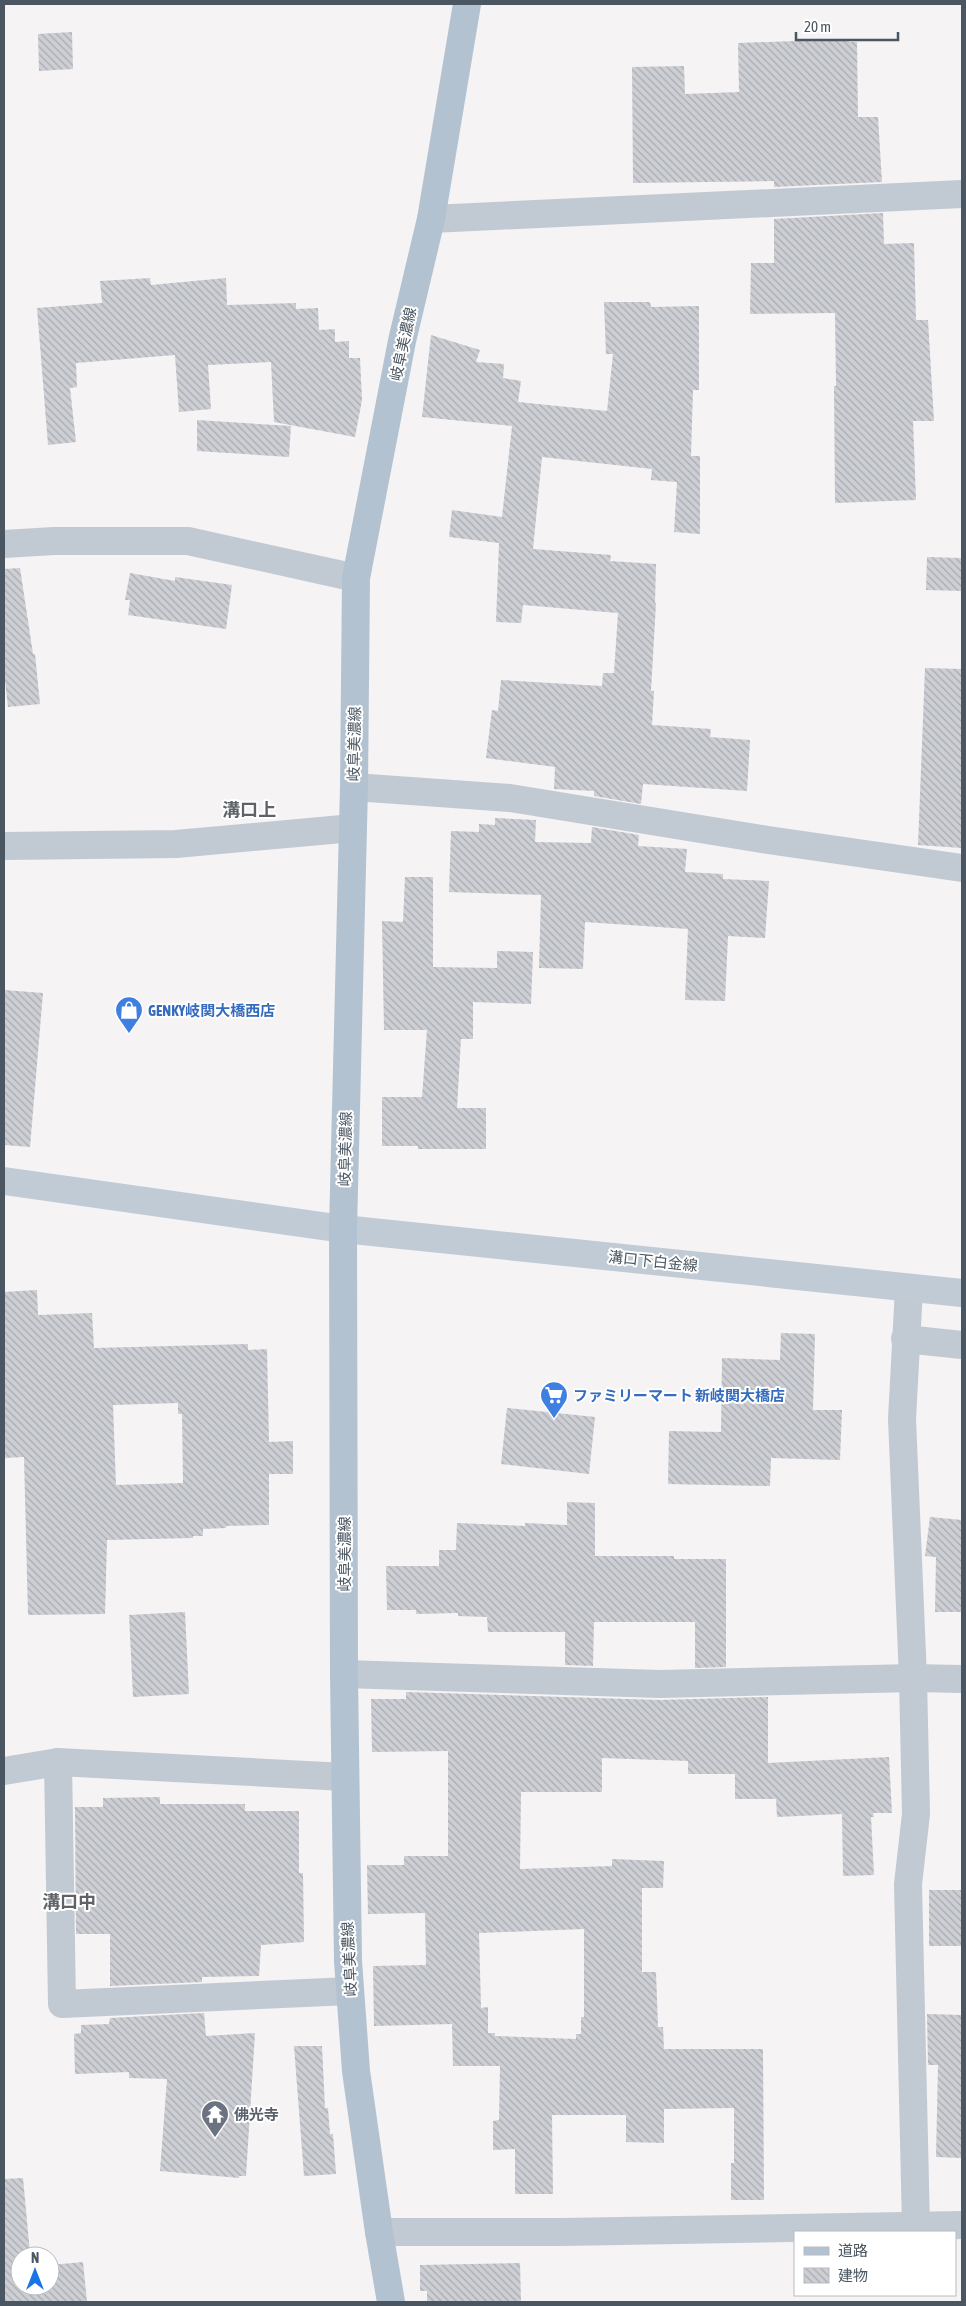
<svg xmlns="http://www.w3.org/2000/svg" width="966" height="2306" font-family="'Asap Condensed','Noto Sans JP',sans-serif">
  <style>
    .building { fill: url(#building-back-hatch); fill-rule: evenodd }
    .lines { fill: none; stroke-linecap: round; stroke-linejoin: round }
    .street { stroke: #c1cad2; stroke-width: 28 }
    .secondary { stroke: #c1cbd6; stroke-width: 28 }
    .primary { stroke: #b3c2d1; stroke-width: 28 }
    .labels { text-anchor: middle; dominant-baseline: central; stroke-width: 4; stroke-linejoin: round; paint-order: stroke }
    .street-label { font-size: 15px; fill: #4a5661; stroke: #fff }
    .shop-label { font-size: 15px; font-weight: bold; fill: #366cbe; stroke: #fff; text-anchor: start }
    .worship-label { font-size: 15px; font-weight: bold; fill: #5b616d; stroke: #fff; text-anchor: start }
    .quarter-label { font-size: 18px; font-weight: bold; fill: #5f6368; stroke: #fff }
  </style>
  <defs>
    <pattern id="building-back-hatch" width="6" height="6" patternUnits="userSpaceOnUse" patternTransform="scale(1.25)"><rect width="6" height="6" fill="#cdcfd5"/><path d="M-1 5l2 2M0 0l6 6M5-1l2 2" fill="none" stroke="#a8abb0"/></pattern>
  </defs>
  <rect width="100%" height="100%" fill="#f5f3f3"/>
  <g class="building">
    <polygon points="72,32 73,69 39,71 38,34"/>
    <polygon points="849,39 849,42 857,42 858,117 878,117 882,182 774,187 774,181 633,183 632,67 684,66 685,94 739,92 738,43"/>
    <polygon points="883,213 884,244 914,243 916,320 928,320 934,421 913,421 916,500 835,503 834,386 836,386 835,313 750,314 751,263 774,263 774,219"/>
    <polygon points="150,278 151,285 226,278 227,305 296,303 296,309 318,308 319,330 335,329 335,342 349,341 349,358 360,358 362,400 355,437 274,422 271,362 208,365 211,409 179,412 175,355 76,363 77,387 70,388 76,442 48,445 37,308 102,303 100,281"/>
    <polygon points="604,302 650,302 651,307 699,306 699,390 693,390 691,456 700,456 700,534 674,532 677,482 651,480 652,469 542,457 533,549 611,555 610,561 656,564 655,603 656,603 651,691 654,691 652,725 711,729 710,737 750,740 747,791 643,784 641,804 594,796 594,791 554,789 555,767 486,758 492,710 498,711 501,680 602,686 603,673 614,673 618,613 523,605 521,623 496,622 499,543 449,537 452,510 502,517 512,426 422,417 431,335 480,350 476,362 504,364 503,378 521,381 518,402 607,411 613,354 606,354"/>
    <polygon points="197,420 291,426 289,457 197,451"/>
    <polygon points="927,557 962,558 962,591 926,590"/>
    <polygon points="20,568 33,654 35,654 40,704 8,707 4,672 4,569"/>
    <polygon points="130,573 175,581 175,577 232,585 226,629 128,615 130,600 125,600"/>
    <polygon points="925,668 962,669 962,848 918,845"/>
    <polygon points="495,818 536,820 535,842 591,843 592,827 639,835 638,846 687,849 685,872 723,874 723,879 769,881 765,938 728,936 725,1001 685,1000 688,929 585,922 583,969 539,968 541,895 449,892 451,831 479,832 479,824 495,825"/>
    <polygon points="405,877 433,877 433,967 497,968 497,951 533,952 531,1004 473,1002 473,1039 461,1039 457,1108 486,1108 486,1149 418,1149 418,1146 382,1146 382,1097 422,1097 427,1030 384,1030 382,921 403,922"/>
    <polygon points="4,990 43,993 30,1147 4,1145"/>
    <path d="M 37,1290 L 38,1315 L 92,1313 L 94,1348 L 248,1344 L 248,1350 L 267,1349 L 269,1442 L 293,1441 L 293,1474 L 269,1474 L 269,1525 L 226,1526 L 226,1528 L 203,1529 L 203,1536 L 193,1536 L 193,1538 L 107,1540 L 105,1614 L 28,1615 L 24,1457 L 4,1458 L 4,1292 ZM 178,1403 L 178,1414 L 182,1414 L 183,1483 L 116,1485 L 113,1405 Z"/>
    <polygon points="781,1333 815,1334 813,1410 842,1410 840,1460 771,1458 770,1486 668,1484 669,1431 721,1432 722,1358 780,1360"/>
    <polygon points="507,1408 595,1417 589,1474 501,1464"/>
    <polygon points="567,1502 595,1503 595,1556 674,1556 674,1559 726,1559 726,1667 695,1668 695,1622 594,1622 593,1666 565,1665 565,1632 488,1632 487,1617 458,1616 458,1613 416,1614 416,1610 387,1610 386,1566 439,1566 439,1550 456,1550 457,1523 525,1526 525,1523 567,1525"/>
    <polygon points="930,1517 962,1520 962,1612 935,1612 936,1557 925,1556"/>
    <polygon points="185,1612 189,1694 133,1697 129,1615"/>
    <path d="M 406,1692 L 660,1700 L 768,1697 L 768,1763 L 889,1757 L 892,1813 L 873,1813 L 874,1817 L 871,1817 L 874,1875 L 843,1876 L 842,1814 L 777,1817 L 776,1799 L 735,1799 L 735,1774 L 688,1774 L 688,1761 L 602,1758 L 602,1792 L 521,1792 L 520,1869 L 612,1866 L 612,1859 L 664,1861 L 663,1888 L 642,1888 L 642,1972 L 656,1972 L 658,2027 L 663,2027 L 664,2049 L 763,2049 L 764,2200 L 731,2200 L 731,2163 L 734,2163 L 734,2108 L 664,2109 L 664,2143 L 626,2142 L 626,2115 L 552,2115 L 553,2194 L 515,2194 L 515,2149 L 493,2150 L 493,2121 L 499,2120 L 500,2066 L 453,2066 L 452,2024 L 374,2026 L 373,1966 L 426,1965 L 425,1913 L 368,1914 L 367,1865 L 404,1865 L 404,1856 L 448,1856 L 448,1751 L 372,1752 L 371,1699 L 406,1699 ZM 584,1929 L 584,2017 L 581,2017 L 581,2034 L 576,2034 L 576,2039 L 495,2036 L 495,2033 L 488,2033 L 488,2007 L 481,2008 L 479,1933 Z"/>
    <polygon points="160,1797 160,1804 245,1804 245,1811 299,1811 299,1873 303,1873 304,1942 261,1945 259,1976 202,1977 202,1982 110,1986 110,1934 76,1934 75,1807 103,1807 103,1798"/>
    <rect x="929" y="1890" width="33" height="56"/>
    <polygon points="204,2013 206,2036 255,2033 246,2176 239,2176 239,2178 160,2171 167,2079 129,2078 129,2072 75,2074 74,2034 81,2033 81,2025 109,2024 110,2018"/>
    <polygon points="927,2014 962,2015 962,2158 936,2157 938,2065 928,2065"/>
    <polygon points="294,2046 322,2046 325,2108 328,2108 330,2134 333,2134 336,2174 304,2176"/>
    <path d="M 23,2178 L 30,2253 L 50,2252 L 51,2265 L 83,2262 L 87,2302 L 4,2302 L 4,2179 ZM 20,2256 L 50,2256 L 50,2286 L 20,2286 Z"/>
    <polygon points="520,2263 521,2302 427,2302 427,2291 420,2291 420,2265"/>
  </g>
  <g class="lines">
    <g class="street">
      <polyline points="431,219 962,194"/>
      <polyline points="4,544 54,541 188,541 356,578"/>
      <polyline points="354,787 510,798 768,840 962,868"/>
      <polyline points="4,846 176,844 353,828"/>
      <polyline points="909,1288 902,1419 913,1678 916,1814 908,1884 916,2226"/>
      <polyline points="905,1339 962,1345"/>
      <polyline points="344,1674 660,1684 913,1678 962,1679"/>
      <polyline points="58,1762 62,2004 350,1991"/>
      <polyline points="4,1771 58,1762 345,1777"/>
      <polyline points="379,2232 563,2232 962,2225"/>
    </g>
    <polyline class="secondary" points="4,1181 343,1229 962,1293"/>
    <polyline class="primary" points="391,2302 379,2232 356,2071 348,1961 344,1674 343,1229 354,787 356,578 402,341 431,219 467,4"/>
  </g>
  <defs>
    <g id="shop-pin" transform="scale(1.4375)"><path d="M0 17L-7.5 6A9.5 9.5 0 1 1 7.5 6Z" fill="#3f7fe0" stroke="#fff"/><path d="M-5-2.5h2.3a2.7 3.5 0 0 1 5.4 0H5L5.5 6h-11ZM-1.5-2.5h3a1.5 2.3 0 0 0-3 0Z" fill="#fff"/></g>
    <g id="supermarket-pin" transform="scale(1.4375)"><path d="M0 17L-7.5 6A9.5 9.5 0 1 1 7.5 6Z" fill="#3f7fe0" stroke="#fff"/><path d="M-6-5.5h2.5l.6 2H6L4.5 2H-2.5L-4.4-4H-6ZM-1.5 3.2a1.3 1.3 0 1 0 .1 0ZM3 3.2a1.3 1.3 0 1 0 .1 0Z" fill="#fff"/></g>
    <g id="temple-pin" transform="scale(1.4375)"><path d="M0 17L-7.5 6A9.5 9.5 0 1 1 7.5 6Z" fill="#6b7280" stroke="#fff"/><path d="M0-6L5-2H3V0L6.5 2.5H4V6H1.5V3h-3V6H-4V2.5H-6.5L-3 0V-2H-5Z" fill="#fff"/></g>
  </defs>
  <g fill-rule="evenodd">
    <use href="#shop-pin" x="129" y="1010"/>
    <use href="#supermarket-pin" x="554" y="1395"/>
    <use href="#temple-pin" x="215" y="2114"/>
  </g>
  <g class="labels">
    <g class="street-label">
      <text transform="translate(403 344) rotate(-78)">岐阜美濃線</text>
      <text transform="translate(354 744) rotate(-89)">岐阜美濃線</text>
      <text transform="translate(345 1149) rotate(-89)">岐阜美濃線</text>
      <text transform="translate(653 1261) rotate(6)">溝口下白金線</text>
      <text transform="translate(344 1554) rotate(-90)">岐阜美濃線</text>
      <text transform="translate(349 1959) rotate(-93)">岐阜美濃線</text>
    </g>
    <g class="shop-label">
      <text x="148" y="1010">GENKY岐関大橋西店</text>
      <text x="573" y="1395">ファミリーマート 新岐関大橋店</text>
    </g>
    <g class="worship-label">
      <text x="234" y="2114">佛光寺</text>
    </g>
    <g class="quarter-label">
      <text x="249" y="809">溝口上</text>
      <text x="69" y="1901">溝口中</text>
    </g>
  </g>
  <rect width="966" height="2306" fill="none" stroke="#4a5661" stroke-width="10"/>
  <rect x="794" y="2231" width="162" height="65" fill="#ffffff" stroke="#b7bbc0"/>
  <rect x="804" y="2247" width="25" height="8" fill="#b3c2d1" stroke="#b7bbc0"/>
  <text x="838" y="2256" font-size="15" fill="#4a5661">道路</text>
  <rect x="804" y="2268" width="25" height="15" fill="url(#building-back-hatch)" stroke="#b7bbc0"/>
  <text x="838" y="2281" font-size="15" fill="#4a5661">建物</text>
  <g transform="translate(35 2271)"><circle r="24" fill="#ffffff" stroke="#b7bbc0"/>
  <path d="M0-4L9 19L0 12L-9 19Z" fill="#1a73e8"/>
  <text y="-8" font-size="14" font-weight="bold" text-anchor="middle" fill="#4a5661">N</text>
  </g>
  <path d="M796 32v8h102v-8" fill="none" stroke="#4a5661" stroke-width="2.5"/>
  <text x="804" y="32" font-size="15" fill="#4a5661" stroke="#ffffff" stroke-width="4" paint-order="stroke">20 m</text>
</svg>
